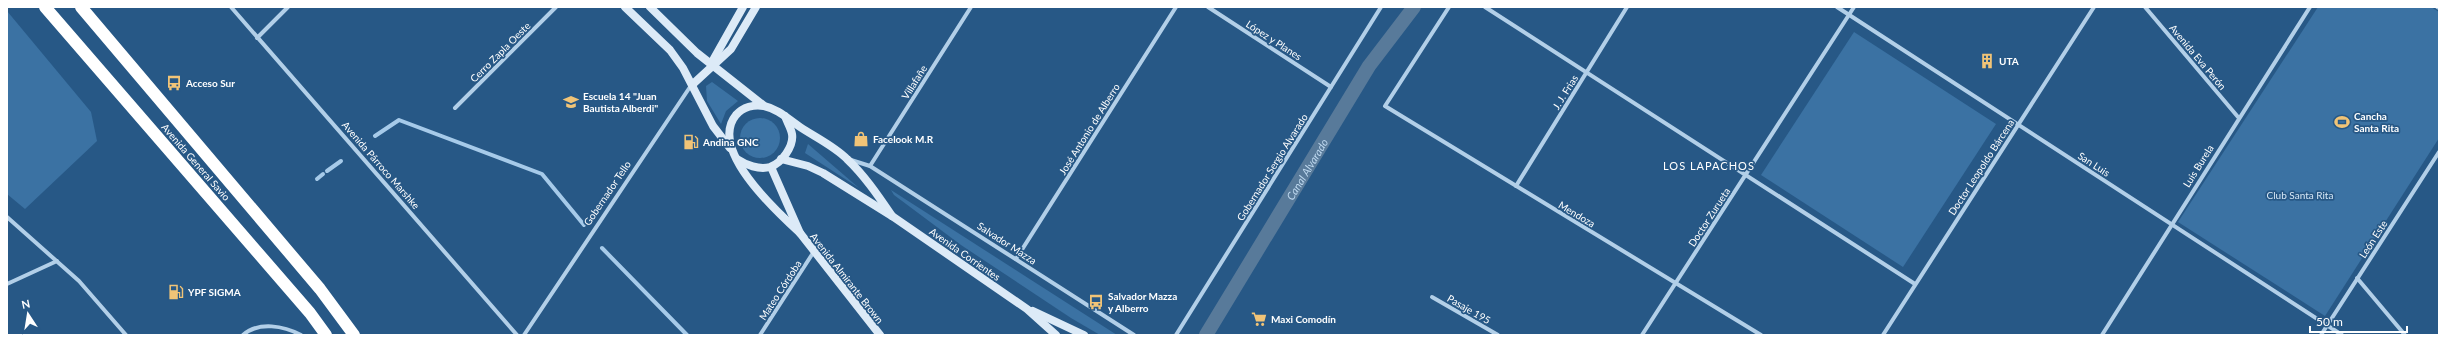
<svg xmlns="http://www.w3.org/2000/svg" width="2446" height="342" font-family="Lato,sans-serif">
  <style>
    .green { fill: #3b72a3 }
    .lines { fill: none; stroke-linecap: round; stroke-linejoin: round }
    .stream { stroke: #a6cae9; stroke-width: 4 }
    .canal { stroke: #587a9a; stroke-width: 14 }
    .street { stroke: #b2cfe8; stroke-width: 4 }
    .secondary { stroke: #dceaf7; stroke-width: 8 }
    .highway { stroke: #fff; stroke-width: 12 }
    .labels { text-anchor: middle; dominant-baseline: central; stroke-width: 3.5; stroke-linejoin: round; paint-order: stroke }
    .street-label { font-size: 10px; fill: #fff; stroke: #275886 }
    .poi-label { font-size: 10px; font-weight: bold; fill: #fff; stroke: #275886; text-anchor: start }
    .park-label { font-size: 10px; fill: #d6e7f6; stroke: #275886 }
    .neighbourhood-label { font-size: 11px; letter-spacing: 1px; fill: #fff; stroke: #275886 }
    .water-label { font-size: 11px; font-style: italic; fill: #bed8ef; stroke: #275886 }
  </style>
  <rect width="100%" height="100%" fill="#275886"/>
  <g class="green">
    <polygon points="2318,7 2431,7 2439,12 2439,138 2325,316 2178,222"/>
    <polygon points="7,11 91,112 97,141 25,209 7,194"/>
    <polygon points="1854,32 1996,124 1903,267 1761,175"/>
    <polygon points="712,82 738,101 726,111 721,124 707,101 706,86"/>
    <circle cx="760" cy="138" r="20"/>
    <polygon points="808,144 859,188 805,153"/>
    <polygon points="891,190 1117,335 1100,335 1071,318 961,245 894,195"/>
  </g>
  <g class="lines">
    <g class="stream">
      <polyline points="375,136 399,120 542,174 584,225"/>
      <polyline points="327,171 341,161"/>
      <polyline points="317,179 323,174"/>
      <polyline points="602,248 687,335"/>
    </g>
    <path class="canal" id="s1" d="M 1206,335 L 1369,66 L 1414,7"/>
    <g class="street">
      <polyline points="231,7 517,335"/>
      <polyline points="1208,7 1331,87"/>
      <polyline points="1449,7 1385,106 1761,335"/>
      <polyline points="1485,7 1915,284"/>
      <polyline points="1837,7 2342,335"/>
      <polyline points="2145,7 2238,117"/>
      <polyline points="2437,7 2439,8"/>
      <polyline points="257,38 288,7"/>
      <polyline points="455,108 556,7"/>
      <polyline points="851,160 870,166 1134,335"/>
      <polyline points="870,166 971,7"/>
      <polyline points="1516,186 1627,7"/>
      <polyline points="7,217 79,281 126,335"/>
      <polyline points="1016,259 1176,7"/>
      <polyline points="2357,278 2405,335"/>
      <polyline points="7,284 57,261"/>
      <polyline points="1432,297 1498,335"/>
      <path d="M 243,335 C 259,321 284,326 301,335"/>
      <polyline points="524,335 692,84"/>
      <polyline points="760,335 813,253"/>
      <polyline points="1176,335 1381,7"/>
      <polyline points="1642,335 1854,7"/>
      <polyline points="1883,335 2094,7"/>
      <polyline points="2102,335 2310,7"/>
      <polyline points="2321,335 2439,152"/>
    </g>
    <g class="secondary">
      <polyline points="625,7 670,50 683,68 713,126 730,148"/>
      <polyline points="650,7 697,53 763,105"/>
      <polyline points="712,62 743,7"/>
      <polyline points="693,84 731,49 756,7"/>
      <path d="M 737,159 C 746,165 759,170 770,167 C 782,163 794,146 792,134 C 791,128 787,122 785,116"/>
      <polyline points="781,159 808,166 823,173 892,216 1027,309 1056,335"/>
      <polyline points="771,167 800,233 880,335"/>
      <path d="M 800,233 C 776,211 708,149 736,115 C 743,107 754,104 764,106 C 778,109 788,119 800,127 C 815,137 834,146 847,159 C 865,176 879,197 892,216"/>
      <polyline points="1033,311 1084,335"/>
    </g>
    <g class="highway">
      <polyline points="45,7 310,313 326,335"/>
      <polyline points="81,7 320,289 354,335"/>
    </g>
  </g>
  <defs>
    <g id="building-bare" transform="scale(1.2)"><path d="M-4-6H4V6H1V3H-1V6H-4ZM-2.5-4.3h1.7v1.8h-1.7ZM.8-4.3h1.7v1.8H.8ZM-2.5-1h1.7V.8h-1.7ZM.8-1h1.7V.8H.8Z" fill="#f1c477" stroke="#275886" stroke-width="2.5" paint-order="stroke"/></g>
    <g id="bus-bare" transform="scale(1.2)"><path d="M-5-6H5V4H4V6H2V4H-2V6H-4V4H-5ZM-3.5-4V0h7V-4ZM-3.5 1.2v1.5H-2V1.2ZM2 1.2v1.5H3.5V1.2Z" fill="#f1c477" stroke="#275886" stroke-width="2.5" paint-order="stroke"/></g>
    <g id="school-bare" transform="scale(1.2)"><path d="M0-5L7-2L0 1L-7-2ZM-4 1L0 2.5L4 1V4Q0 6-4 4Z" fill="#f1c477" stroke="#275886" stroke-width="2.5" paint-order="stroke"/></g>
    <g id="stadium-bare" transform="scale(1.2)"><path d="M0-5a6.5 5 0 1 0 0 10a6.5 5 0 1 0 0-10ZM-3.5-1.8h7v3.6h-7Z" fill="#f1c477" stroke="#275886" stroke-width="2.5" paint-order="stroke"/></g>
    <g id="shop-bare" transform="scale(1.2)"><path d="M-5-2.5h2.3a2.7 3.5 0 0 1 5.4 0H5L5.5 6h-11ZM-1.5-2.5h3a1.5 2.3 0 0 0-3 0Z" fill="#f1c477" stroke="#275886" stroke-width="2.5" paint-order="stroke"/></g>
    <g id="fuel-bare" transform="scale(1.2)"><path d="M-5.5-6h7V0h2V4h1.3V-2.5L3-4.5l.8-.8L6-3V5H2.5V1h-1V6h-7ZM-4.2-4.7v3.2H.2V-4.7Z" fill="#f1c477" stroke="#275886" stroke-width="2.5" paint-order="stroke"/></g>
    <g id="supermarket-bare" transform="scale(1.2)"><path d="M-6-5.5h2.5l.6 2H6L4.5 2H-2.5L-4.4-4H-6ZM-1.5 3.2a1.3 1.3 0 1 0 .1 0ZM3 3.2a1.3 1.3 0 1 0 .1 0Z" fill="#f1c477" stroke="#275886" stroke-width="2.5" paint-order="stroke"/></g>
  </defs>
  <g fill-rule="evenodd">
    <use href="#building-bare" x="1987" y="61"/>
    <use href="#bus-bare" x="174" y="83"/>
    <use href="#school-bare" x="571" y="102"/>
    <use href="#stadium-bare" x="2342" y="122"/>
    <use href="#shop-bare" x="861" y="139"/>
    <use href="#fuel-bare" x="691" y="142"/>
    <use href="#fuel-bare" x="176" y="292"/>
    <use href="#bus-bare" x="1096" y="302"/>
    <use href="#supermarket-bare" x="1259" y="319"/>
  </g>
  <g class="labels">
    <g class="street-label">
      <text transform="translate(1274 40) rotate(33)">López y Planes</text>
      <text transform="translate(500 52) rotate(-45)">Cerro Zapla Oeste</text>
      <text transform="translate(2198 57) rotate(50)">Avenida Eva Perón</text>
      <text transform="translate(914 82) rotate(-58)">Villafañe</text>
      <text transform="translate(1565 92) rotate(-58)">J. J. Frias</text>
      <text transform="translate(1089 129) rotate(-58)">José Antonio de Alberro</text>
      <text transform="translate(196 162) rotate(49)">Avenida General Savio</text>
      <text transform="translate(2094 164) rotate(33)">San Luis</text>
      <text transform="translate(381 165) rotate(49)">Avenida Párroco Marshke</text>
      <text transform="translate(2198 166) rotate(-58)">Luis Burela</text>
      <text transform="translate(1272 167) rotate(-58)">Gobernador Sergio Alvarado</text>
      <text transform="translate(1981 167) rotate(-57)">Doctor Leopoldo Bárcena</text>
      <text transform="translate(607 193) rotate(-56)">Gobernador Tello</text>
      <text transform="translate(1577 214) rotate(31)">Mendoza</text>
      <text transform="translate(1709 217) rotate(-57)">Doctor Zurueta</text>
      <text transform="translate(2373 239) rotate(-57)">León Este</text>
      <text transform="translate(1007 243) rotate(33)">Salvador Mazza</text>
      <text transform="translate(965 254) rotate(35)">Avenida Corrientes</text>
      <text transform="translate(847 278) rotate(52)">Avenida Almirante Brown</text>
      <text transform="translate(780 290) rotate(-57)">Mateo Córdoba</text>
      <text transform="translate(1469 309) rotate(30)">Pasaje 195</text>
    </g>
    <g class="poi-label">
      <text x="1999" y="61">UTA</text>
      <text x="186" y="83">Acceso Sur</text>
      <text x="583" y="96">Escuela 14 "Juan<tspan x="583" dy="12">Bautista Alberdi"</tspan></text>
      <text x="2354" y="116">Cancha<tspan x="2354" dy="12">Santa Rita</tspan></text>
      <text x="873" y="139">Facelook M.R</text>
      <text x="703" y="142">Andina GNC</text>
      <text x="188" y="292">YPF SIGMA</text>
      <text x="1108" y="296">Salvador Mazza<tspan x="1108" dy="12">y Alberro</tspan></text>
      <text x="1271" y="319">Maxi Comodín</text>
    </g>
    <g class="park-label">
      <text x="2300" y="195">Club Santa Rita</text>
    </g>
    <g class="neighbourhood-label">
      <text x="1709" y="165">LOS LAPACHOS</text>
    </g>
    <g class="water-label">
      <text stroke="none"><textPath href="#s1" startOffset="194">Canal Alvarado</textPath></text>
    </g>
  </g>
  <rect width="2446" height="342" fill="none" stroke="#ffffff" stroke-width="16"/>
  <g transform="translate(28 314) rotate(348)" stroke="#275886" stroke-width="3" paint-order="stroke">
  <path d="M0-3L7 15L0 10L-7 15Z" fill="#ffffff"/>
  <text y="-6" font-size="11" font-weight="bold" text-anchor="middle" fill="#ffffff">N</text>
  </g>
  <path d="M2310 326v6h97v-6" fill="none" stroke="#ffffff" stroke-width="2"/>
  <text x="2316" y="326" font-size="12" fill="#ffffff" stroke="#275886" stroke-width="3" paint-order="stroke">50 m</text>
</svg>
